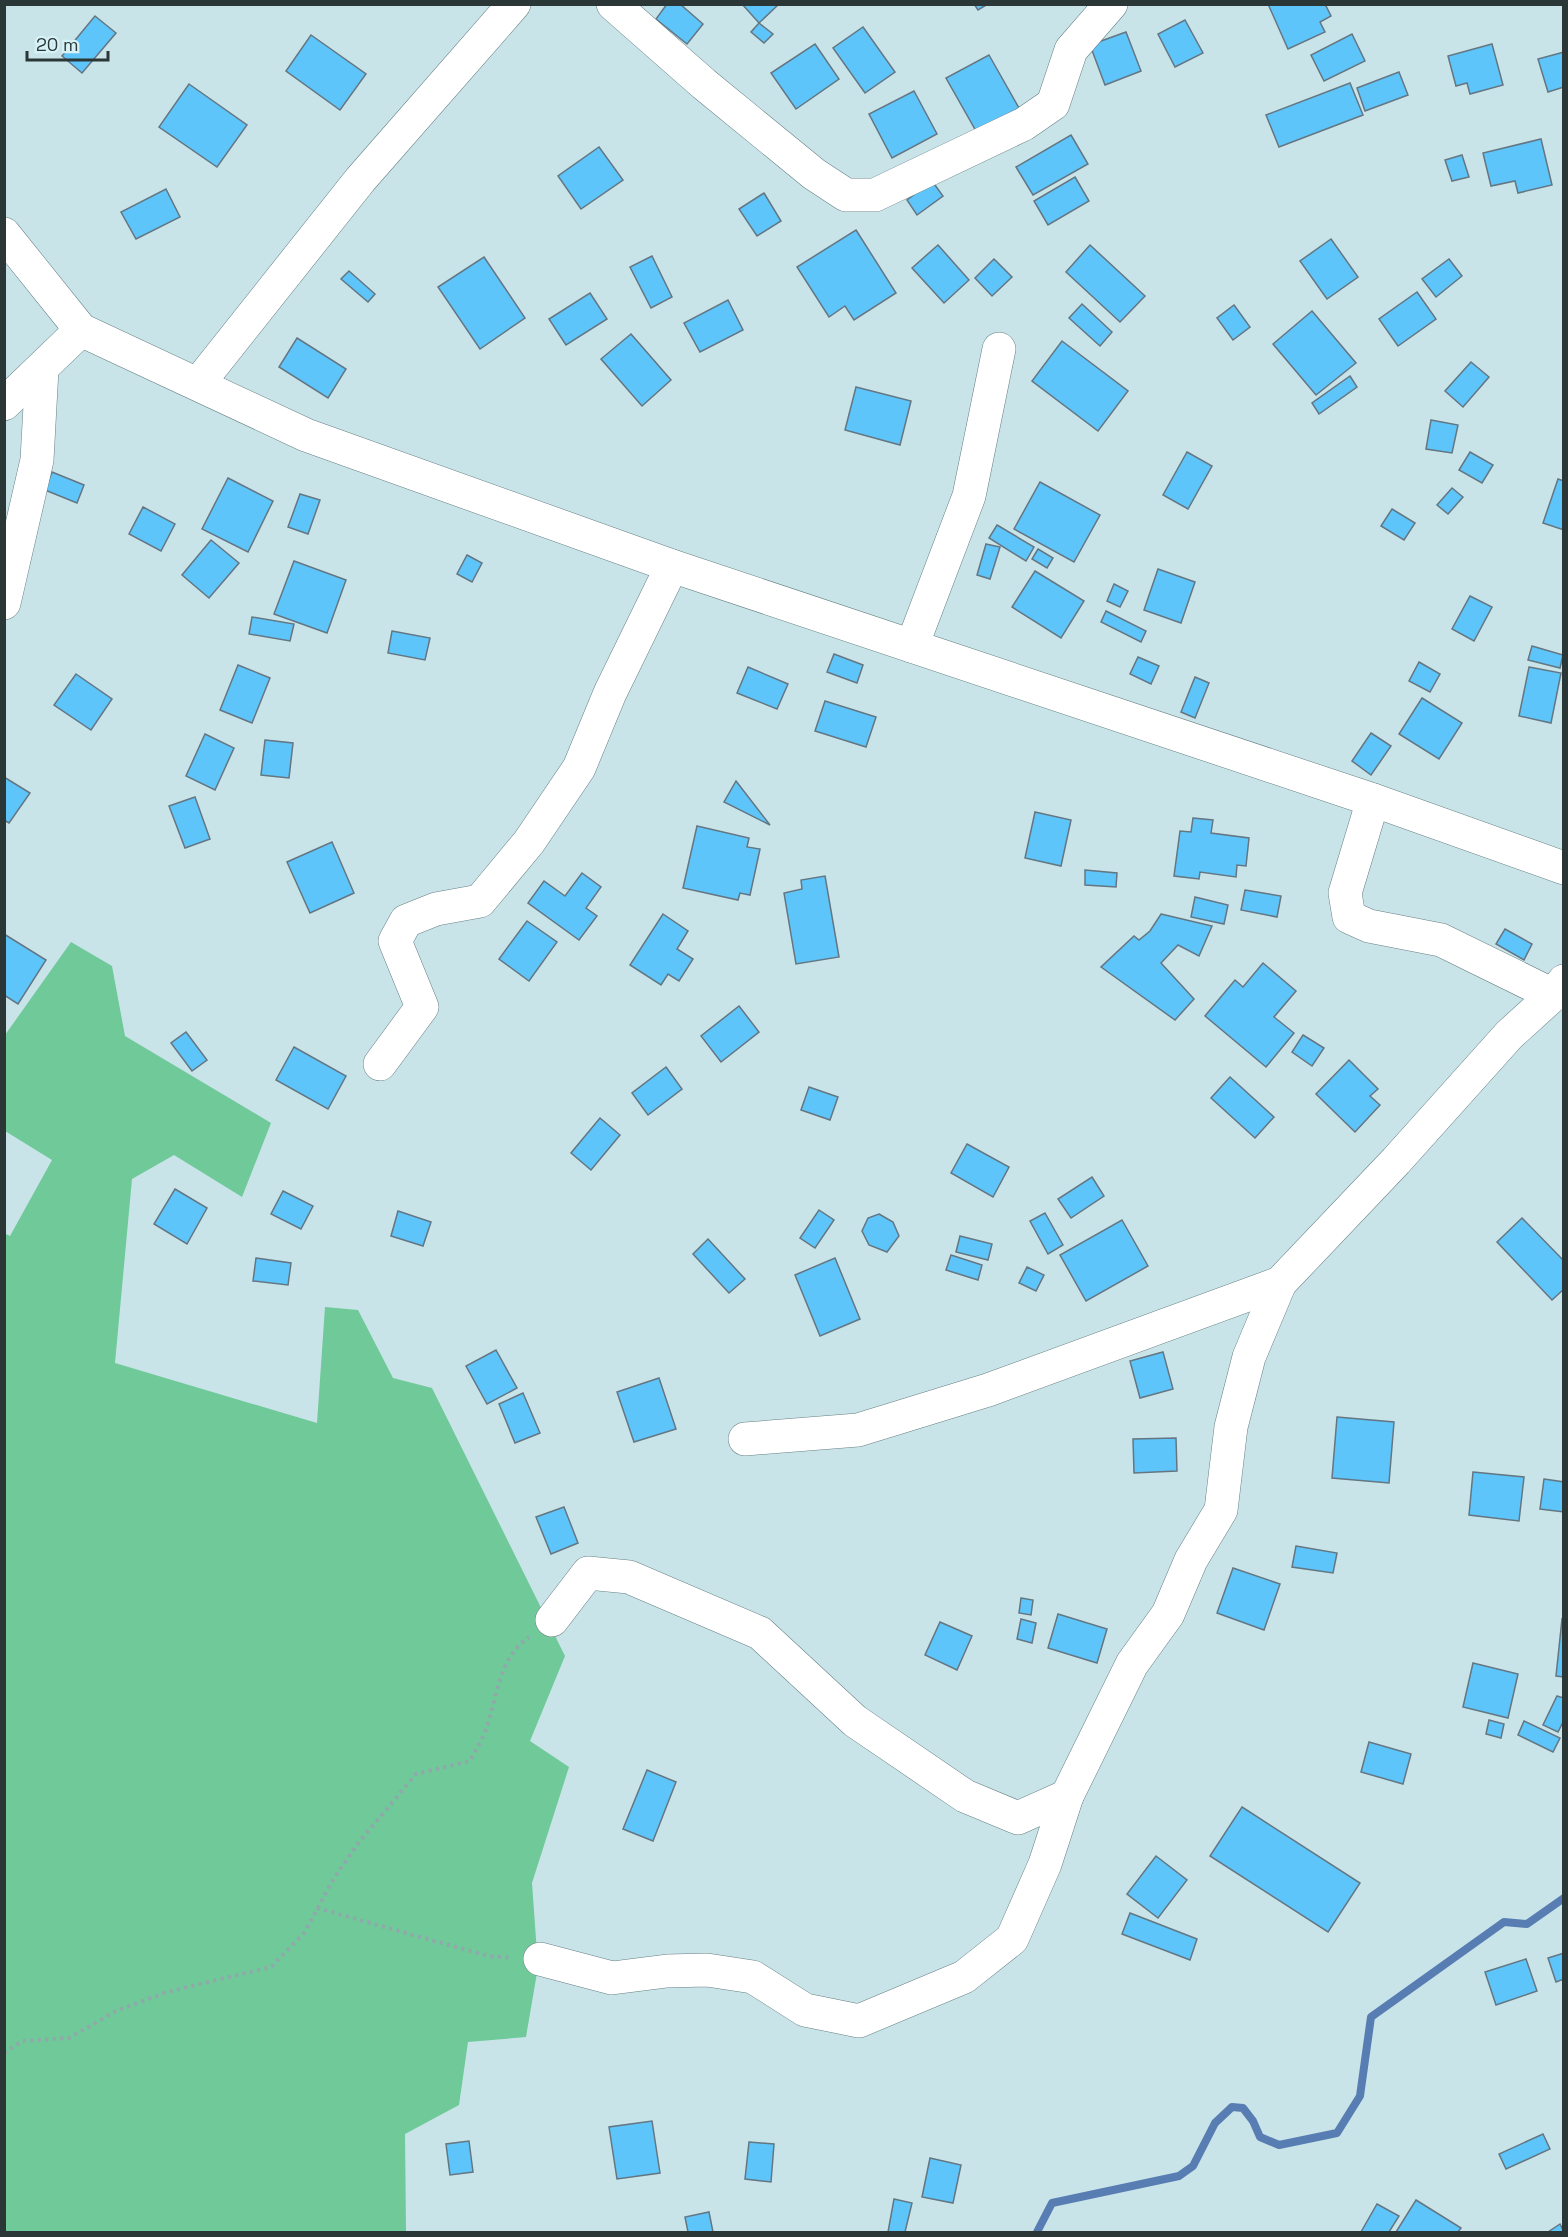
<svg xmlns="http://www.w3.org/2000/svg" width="1568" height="2237" font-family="'Space Grotesk',sans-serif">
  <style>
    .green { fill: #6fc999 }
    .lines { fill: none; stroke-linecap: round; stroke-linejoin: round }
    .stream { stroke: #587db2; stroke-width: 8 }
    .building { fill: #5ec5fb; stroke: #637682; stroke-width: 1.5 }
    .minor-casing { stroke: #678084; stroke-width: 34 }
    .path { stroke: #92a7ab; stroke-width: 4; stroke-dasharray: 3 4.5; stroke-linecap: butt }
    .minor { stroke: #fff; stroke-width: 33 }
  </style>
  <rect width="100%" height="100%" fill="#c9e4e9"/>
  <polygon class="green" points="71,942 112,966 125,1036 271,1123 242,1197 174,1155 132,1179 115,1363 317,1423 325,1307 358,1310 393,1378 432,1388 565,1656 530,1741 569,1767 532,1883 538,1967 526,2037 468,2042 459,2105 405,2134 406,2232 5,2232 4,1233 10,1236 52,1160 5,1131 5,1035"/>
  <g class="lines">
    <polyline class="stream" points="1037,2232 1052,2203 1179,2176 1193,2166 1215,2123 1232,2107 1243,2108 1253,2121 1260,2137 1279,2145 1337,2133 1360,2096 1371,2017 1504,1922 1527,1924 1564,1898"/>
  </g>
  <g class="building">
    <polygon points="667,4 680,4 703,24 687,44 656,19"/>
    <polygon points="742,4 779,4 759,23"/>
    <polygon points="974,4 988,4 978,10"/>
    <polygon points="1268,4 1325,4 1331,16 1320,22 1325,32 1288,49"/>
    <polygon points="95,16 116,33 82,73 62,56"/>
    <polygon points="1185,20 1203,53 1175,67 1158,34"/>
    <polygon points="759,23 773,34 764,43 751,32"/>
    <polygon points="863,27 895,72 865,93 833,48"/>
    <polygon points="1126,32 1141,71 1105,85 1090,45"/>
    <polygon points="1352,34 1365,61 1324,81 1311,55"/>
    <polygon points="311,35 366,74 340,110 286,71"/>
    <polygon points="815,44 839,79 796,109 771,73"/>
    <polygon points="1492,44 1503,85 1470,94 1467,83 1456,86 1448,56"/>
    <polygon points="1564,52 1564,87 1548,92 1538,59"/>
    <polygon points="989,55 1019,108 976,131 946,78"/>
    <polygon points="1399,72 1408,95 1365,111 1357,88"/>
    <polygon points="1350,83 1363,115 1279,147 1266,115"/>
    <polygon points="189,84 247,125 217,167 159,127"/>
    <polygon points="914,91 937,134 892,158 869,114"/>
    <polygon points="1071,135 1088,164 1033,195 1016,167"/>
    <polygon points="1541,139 1552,185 1518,193 1515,181 1491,186 1483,153"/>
    <polygon points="599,147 623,180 581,209 558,176"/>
    <polygon points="1462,155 1469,177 1452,181 1445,160"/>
    <polygon points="1075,177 1089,201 1048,225 1034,201"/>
    <polygon points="932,181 943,196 917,215 907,200"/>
    <polygon points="166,189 180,217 136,239 121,212"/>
    <polygon points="764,193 781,221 757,236 739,209"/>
    <polygon points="856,230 896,293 854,320 845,306 829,317 797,267"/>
    <polygon points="1331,239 1358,277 1327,299 1300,261"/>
    <polygon points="938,245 969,280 944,303 912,268"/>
    <polygon points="1090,245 1145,296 1120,322 1066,272"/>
    <polygon points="652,256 672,297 651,308 630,267"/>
    <polygon points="484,257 525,318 480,349 438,287"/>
    <polygon points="994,259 1012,277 992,296 975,278"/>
    <polygon points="1449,259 1462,276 1436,297 1422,279"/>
    <polygon points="349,271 375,294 368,302 341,279"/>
    <polygon points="1417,292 1436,319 1398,346 1379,319"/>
    <polygon points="590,293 607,319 566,345 549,319"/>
    <polygon points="728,300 743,330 700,352 684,323"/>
    <polygon points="1082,304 1112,332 1100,346 1069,318"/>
    <polygon points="1234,305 1250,327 1233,340 1217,318"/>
    <polygon points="1312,311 1356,363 1316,395 1273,344"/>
    <polygon points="631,334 671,380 642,406 601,359"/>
    <polygon points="297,338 346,369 328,398 279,367"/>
    <polygon points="1062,341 1128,391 1098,431 1032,381"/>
    <polygon points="1471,362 1489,377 1463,407 1445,391"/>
    <polygon points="1350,376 1357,387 1319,414 1312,403"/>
    <polygon points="856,387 911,401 900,445 845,430"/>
    <polygon points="1431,420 1458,425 1452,453 1426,449"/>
    <polygon points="1187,452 1212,466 1188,509 1163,495"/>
    <polygon points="1470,452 1493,465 1482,483 1459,470"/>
    <polygon points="52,472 84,485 77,503 45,490"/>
    <polygon points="228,478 273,501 248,552 202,529"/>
    <polygon points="1558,479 1564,481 1564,530 1543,523"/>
    <polygon points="1040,482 1100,515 1074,562 1014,529"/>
    <polygon points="1452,488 1463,497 1448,514 1437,505"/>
    <polygon points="300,494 320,500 308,534 288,527"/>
    <polygon points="143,507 175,524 161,551 129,534"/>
    <polygon points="1392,509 1415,523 1404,540 1381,526"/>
    <polygon points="997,525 1034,547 1026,561 989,538"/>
    <polygon points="211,540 239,563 209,598 182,575"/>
    <polygon points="986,544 1000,547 990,579 977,575"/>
    <polygon points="1038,549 1053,558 1047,568 1032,559"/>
    <polygon points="467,555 482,563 472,582 457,574"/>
    <polygon points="294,561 346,580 327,633 274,614"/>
    <polygon points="1158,569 1195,582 1181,623 1144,610"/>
    <polygon points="1035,571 1084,601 1061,638 1012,607"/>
    <polygon points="1114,584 1128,591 1120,607 1107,601"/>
    <polygon points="1470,596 1492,607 1474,641 1452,629"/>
    <polygon points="1106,611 1146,631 1141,642 1101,622"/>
    <polygon points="252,617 294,624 290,641 249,634"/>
    <polygon points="392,631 430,638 425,660 388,653"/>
    <polygon points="1532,646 1563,655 1560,668 1528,660"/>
    <polygon points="834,654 863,665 857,683 827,672"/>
    <polygon points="1138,657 1159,666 1151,684 1130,674"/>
    <polygon points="1419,662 1440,674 1430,692 1409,681"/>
    <polygon points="238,665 270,678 252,723 220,710"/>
    <polygon points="748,667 788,684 777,709 737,693"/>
    <polygon points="1529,667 1561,673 1551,723 1519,716"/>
    <polygon points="76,674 112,699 91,730 54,705"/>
    <polygon points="1195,677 1209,683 1195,718 1181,712"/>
    <polygon points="1422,698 1462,723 1439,759 1399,734"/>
    <polygon points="825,701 876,717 866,747 815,731"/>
    <polygon points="1371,733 1391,746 1371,775 1352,761"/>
    <polygon points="205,734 234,748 215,790 186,776"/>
    <polygon points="265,740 293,743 289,778 261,775"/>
    <polygon points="4,777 30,793 9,823 4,820"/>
    <polygon points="736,781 770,825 724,802"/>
    <polygon points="195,797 210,839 185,848 169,806"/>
    <polygon points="1035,812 1071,820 1061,866 1025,858"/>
    <polygon points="1193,818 1213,820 1211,833 1249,838 1246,866 1237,865 1236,877 1200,872 1199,879 1174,876 1180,831 1191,832"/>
    <polygon points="697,826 749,838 747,847 760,849 750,895 740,893 738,900 683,888"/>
    <polygon points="332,842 354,893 310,913 287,862"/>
    <polygon points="1085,870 1117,873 1116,887 1085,885"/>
    <polygon points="582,873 601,887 586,908 597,916 579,940 528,903 544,881 565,896"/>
    <polygon points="825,876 839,957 796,964 784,893 802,889 801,880"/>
    <polygon points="1245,890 1281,896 1277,917 1241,910"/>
    <polygon points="1195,897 1228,905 1224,924 1191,917"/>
    <polygon points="663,914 688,931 677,949 693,959 679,981 668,974 661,985 630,965"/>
    <polygon points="1161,914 1212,926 1199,956 1178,945 1161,963 1194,999 1175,1020 1101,967 1134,936 1139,940 1150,931"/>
    <polygon points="527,921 557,942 529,981 499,959"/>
    <polygon points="1505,929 1532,944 1524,960 1496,944"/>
    <polygon points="4,934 46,960 18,1004 4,995"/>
    <polygon points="1263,963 1296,991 1274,1017 1294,1033 1266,1067 1205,1016 1235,980 1243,987"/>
    <polygon points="739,1006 759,1032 721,1062 701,1036"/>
    <polygon points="186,1032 207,1060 192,1071 171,1043"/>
    <polygon points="1303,1035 1324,1048 1312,1066 1292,1052"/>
    <polygon points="294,1047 346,1076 328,1109 276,1080"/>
    <polygon points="1349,1060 1378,1089 1370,1096 1380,1105 1355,1132 1316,1094"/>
    <polygon points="666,1067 682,1089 648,1115 632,1093"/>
    <polygon points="1230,1077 1274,1117 1255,1138 1211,1098"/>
    <polygon points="809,1087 838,1097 830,1120 801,1110"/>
    <polygon points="600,1118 620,1135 591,1170 571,1153"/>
    <polygon points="967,1144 1009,1167 993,1197 951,1173"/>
    <polygon points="1092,1177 1104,1196 1071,1218 1058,1199"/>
    <polygon points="175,1189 207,1208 187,1244 154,1224"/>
    <polygon points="283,1191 313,1206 301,1229 271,1214"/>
    <polygon points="819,1210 834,1220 815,1248 800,1238"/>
    <polygon points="398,1211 431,1222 423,1246 391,1236"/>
    <polygon points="1045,1213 1063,1245 1048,1254 1030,1221"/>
    <polygon points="879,1214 893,1222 899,1236 887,1252 869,1245 862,1231 868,1218"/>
    <polygon points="1522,1218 1564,1261 1564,1289 1552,1300 1497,1242"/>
    <polygon points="1122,1220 1148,1266 1086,1301 1060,1255"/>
    <polygon points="960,1236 992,1244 988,1260 956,1252"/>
    <polygon points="708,1239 745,1279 729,1293 693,1254"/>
    <polygon points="951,1255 982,1265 978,1280 946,1270"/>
    <polygon points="256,1258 291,1263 288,1285 253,1281"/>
    <polygon points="835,1258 860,1319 820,1336 795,1275"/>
    <polygon points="1027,1267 1044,1275 1036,1291 1019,1283"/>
    <polygon points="496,1350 517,1388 487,1404 466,1366"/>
    <polygon points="1163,1352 1173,1389 1140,1398 1130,1361"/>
    <polygon points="659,1378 676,1429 634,1442 617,1392"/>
    <polygon points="523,1393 540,1433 515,1443 499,1404"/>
    <polygon points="1337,1417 1394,1422 1389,1483 1332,1478"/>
    <polygon points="1176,1438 1177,1471 1134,1473 1133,1439"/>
    <polygon points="1473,1472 1524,1477 1519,1521 1469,1515"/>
    <polygon points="1544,1479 1564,1482 1564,1512 1540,1509"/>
    <polygon points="564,1507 578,1543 551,1554 536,1517"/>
    <polygon points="1296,1546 1337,1553 1333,1573 1292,1567"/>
    <polygon points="1233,1568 1280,1584 1264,1630 1217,1613"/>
    <polygon points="1021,1598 1033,1600 1031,1615 1019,1613"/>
    <polygon points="1058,1614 1107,1629 1097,1663 1048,1648"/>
    <polygon points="1021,1619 1036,1623 1032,1643 1017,1639"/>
    <polygon points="1562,1619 1564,1620 1564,1677 1556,1676"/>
    <polygon points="940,1622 972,1636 957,1670 925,1655"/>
    <polygon points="1473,1663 1518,1674 1508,1718 1463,1707"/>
    <polygon points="1557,1696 1564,1698 1564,1720 1558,1732 1543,1725"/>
    <polygon points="1489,1720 1504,1724 1501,1738 1486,1734"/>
    <polygon points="1524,1721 1560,1738 1553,1752 1518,1735"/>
    <polygon points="1369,1742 1411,1754 1403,1784 1361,1772"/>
    <polygon points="647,1770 676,1782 653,1841 623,1829"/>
    <polygon points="1242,1807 1360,1883 1328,1932 1210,1856"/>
    <polygon points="1156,1856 1187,1880 1158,1918 1127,1894"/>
    <polygon points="1130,1913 1197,1939 1190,1960 1122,1934"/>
    <polygon points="1564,1953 1564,1979 1556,1982 1548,1958"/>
    <polygon points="1526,1959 1537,1991 1496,2005 1485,1972"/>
    <polygon points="652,2121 660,2173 617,2179 609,2127"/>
    <polygon points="1543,2134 1550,2149 1506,2169 1499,2154"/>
    <polygon points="469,2141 473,2172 450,2175 446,2144"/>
    <polygon points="749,2142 774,2144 771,2182 745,2179"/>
    <polygon points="930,2158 961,2165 953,2203 922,2197"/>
    <polygon points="894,2199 912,2203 905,2232 888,2232"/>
    <polygon points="1416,2200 1461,2228 1458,2232 1396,2232"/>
    <polygon points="1377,2204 1399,2216 1389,2232 1361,2232"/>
    <polygon points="709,2212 713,2232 688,2232 685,2217"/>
    <polygon points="1560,2224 1564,2232 1548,2232"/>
  </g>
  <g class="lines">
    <g class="minor-casing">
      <g id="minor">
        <polyline points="613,4 704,84 814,174 846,195 875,195 1024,124 1053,104 1071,50 1111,4"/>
        <polyline points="4,234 81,330 306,435 672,566 1373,800 1564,868"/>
        <polyline points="198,384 360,180 514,4"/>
        <polyline points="4,404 81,330"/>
        <polyline points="4,603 37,460 42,369"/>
        <polyline points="912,646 969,496 999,349"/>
        <polyline points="1373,800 1345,893 1349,917 1369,926 1441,940 1553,995"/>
        <polyline points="380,1064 422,1007 395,941 406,921 436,909 480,901 529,842 579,768 610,693 672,566"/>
        <polyline points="745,1439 858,1430 988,1390 1280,1283"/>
        <polyline points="552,1620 588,1573 629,1577 760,1633 855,1721 965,1796 1018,1818 1067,1796"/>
        <polyline points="540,1959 612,1978 667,1971 707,1970 753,1977 805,2010 859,2021 964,1977 1012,1939 1045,1864 1067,1796 1132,1664 1168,1614 1191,1560 1221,1510 1231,1427 1249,1357 1280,1283 1396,1161 1509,1035 1553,995 1564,981"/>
      </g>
    </g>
    <g class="path">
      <polyline points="317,1908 488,1956 511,1958"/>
      <path d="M 4,2053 L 22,2041 L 69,2038 L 116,2011 L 167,1992 L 271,1967 L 304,1933 L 334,1878 L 359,1842 L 416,1774 L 470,1761 C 475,1751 481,1742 485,1732 C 498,1699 497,1659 529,1637"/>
    </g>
    <use href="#minor" class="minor"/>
  </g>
  <rect width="1568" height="2237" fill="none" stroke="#2b3637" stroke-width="12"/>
  <path d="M27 51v9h81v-9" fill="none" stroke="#2b3637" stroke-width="3"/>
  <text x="36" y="51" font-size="18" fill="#2b3637" stroke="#d6f2f6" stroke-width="4.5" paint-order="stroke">20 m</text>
</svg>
